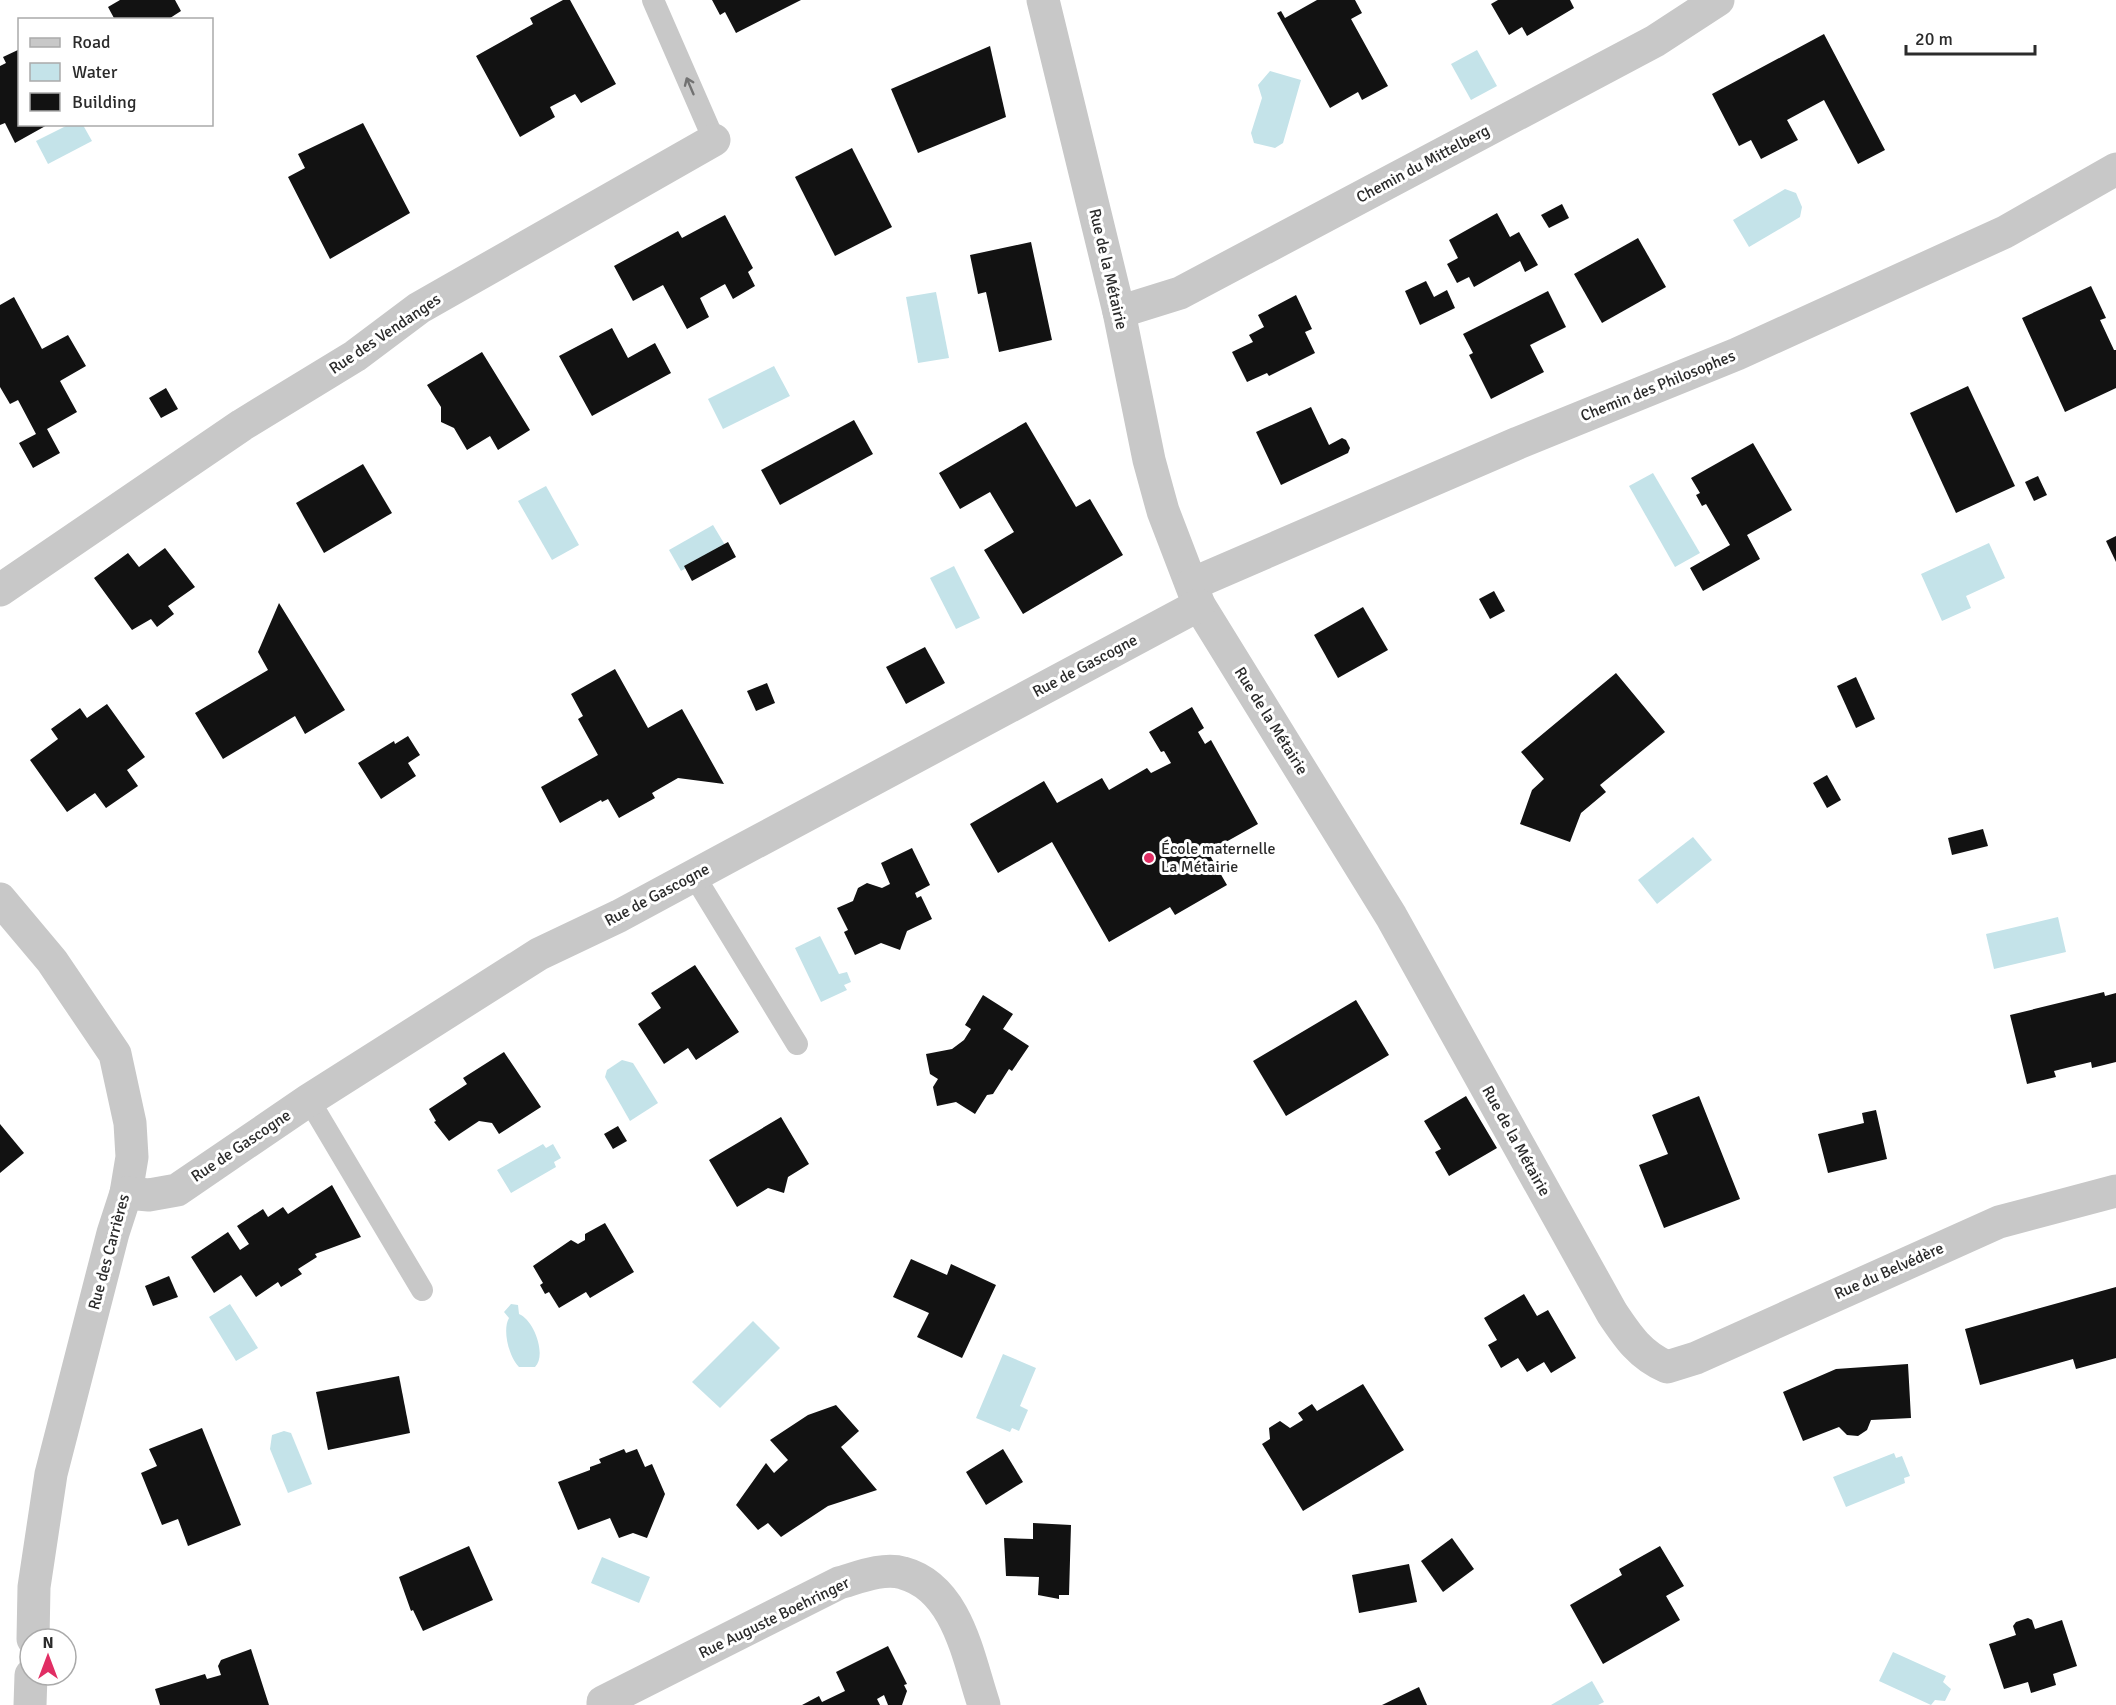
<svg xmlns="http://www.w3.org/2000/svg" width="2116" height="1705" font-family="Signika,sans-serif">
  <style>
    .water { fill: #c4e3e9 }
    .building { fill: #121212 }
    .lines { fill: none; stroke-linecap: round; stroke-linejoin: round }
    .lane { stroke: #c8c8c8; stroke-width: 22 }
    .street { stroke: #c8c8c8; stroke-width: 33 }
    .oneway { stroke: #727272 }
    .poi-dot { fill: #e12e64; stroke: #fff; stroke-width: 2 }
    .labels { text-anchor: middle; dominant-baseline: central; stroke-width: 6; stroke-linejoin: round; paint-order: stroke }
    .street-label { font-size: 16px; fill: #2b2b2b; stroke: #fff }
    .poi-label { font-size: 16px; fill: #2b2b2b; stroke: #fff; text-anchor: start }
  </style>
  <rect width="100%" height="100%" fill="#fff"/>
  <g class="water">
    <polygon points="1477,50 1497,86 1471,100 1451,64"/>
    <polygon points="1270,71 1301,80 1283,143 1275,148 1254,143 1251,133 1262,98 1258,85"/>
    <polygon points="68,125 83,125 92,141 48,164 36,141"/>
    <polygon points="1785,189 1796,193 1802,207 1800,217 1749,247 1733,220"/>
    <polygon points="936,292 949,358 918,363 906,297"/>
    <polygon points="774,366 790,396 723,429 708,399"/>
    <polygon points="1653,473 1700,553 1675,567 1629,486"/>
    <polygon points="546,486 579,545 552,560 518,501"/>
    <polygon points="713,525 725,545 681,571 669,550"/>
    <polygon points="1989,543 2005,578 1966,596 1971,608 1942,621 1921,574"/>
    <polygon points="954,566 980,618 956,629 930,578"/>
    <polygon points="1693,837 1712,860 1657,904 1638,880"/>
    <polygon points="2058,917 2066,952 1994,969 1986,934"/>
    <polygon points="820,936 839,974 847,972 851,982 844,985 847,990 821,1002 795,948"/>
    <polygon points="622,1060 633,1063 658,1103 630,1121 605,1077 607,1070"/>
    <polygon points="543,1144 546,1148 553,1144 561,1158 554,1162 556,1167 511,1193 497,1170"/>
    <polygon points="230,1304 258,1348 236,1361 209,1317"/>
    <path d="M 511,1304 L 518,1305 L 519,1314 C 534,1320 547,1355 535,1367 L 519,1367 C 509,1357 502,1330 509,1318 L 504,1312 Z"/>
    <polygon points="753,1321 780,1348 720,1408 692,1382"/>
    <polygon points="1003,1354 1036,1368 1020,1406 1028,1410 1019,1431 1012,1428 1010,1432 976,1418"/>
    <polygon points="284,1431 291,1433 312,1484 288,1493 270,1449 272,1435"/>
    <polygon points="1894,1453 1896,1458 1902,1456 1910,1476 1904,1478 1905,1483 1846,1507 1833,1477"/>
    <polygon points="602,1557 650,1577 639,1603 591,1583"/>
    <polygon points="1893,1652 1946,1676 1943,1682 1951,1689 1945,1701 1935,1700 1931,1705 1879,1681"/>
    <polygon points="1592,1681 1604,1702 1598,1705 1551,1705"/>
  </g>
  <g class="building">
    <polygon points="120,0 175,0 181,11 167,20 115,20 108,7"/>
    <polygon points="563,0 570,0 616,84 581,103 575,94 550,107 555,117 520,137 476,56 533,24 530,18"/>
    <polygon points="712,0 801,0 736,33 725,12 720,15"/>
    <polygon points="1317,0 1355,0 1362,13 1351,19 1388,86 1362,100 1358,92 1330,108 1277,13 1281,11 1285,18"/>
    <polygon points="1498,0 1570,0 1574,8 1527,36 1522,27 1509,35 1491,4"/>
    <polygon points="1824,34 1885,150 1858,164 1824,100 1787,120 1798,140 1761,159 1751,140 1739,146 1712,94"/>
    <polygon points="990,46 1006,117 918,153 891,89"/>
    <polygon points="20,49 20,124 49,124 15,143 5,123 0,125 0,66 6,63 3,57"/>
    <polygon points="363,123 410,213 330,259 288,177 305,168 298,154"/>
    <polygon points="852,148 892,227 835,256 795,177"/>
    <polygon points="1562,204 1569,218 1549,228 1541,215"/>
    <polygon points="1497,213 1510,237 1519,232 1538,265 1525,272 1520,261 1474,287 1469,277 1457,283 1447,264 1458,258 1449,240"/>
    <polygon points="725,215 753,268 748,272 755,286 733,299 725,284 700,298 709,317 687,329 663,285 633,301 614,266 678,231 682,238"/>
    <polygon points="1638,238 1666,287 1602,323 1574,274"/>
    <polygon points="1031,242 1052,340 999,352 986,292 978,294 970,255"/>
    <polygon points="1426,281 1434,297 1447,290 1455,308 1420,325 1405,291"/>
    <polygon points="2091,286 2106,318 2100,320 2114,350 2116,350 2116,388 2065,412 2022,318"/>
    <polygon points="1548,291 1566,327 1530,345 1544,372 1491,399 1469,355 1473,353 1463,334"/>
    <polygon points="1296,295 1312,329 1305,332 1315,353 1269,376 1267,373 1247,382 1232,352 1253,342 1249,335 1264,327 1258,315"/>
    <polygon points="14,297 42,349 68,335 86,366 60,381 77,412 47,429 60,453 33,468 19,443 36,434 18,400 10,404 0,387 0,305"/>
    <polygon points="612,328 628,358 655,343 671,373 592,416 559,356"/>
    <polygon points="482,352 530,430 498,450 490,436 467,450 454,428 441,422 441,407 427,385"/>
    <polygon points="1968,386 2015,486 1956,513 1910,413"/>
    <polygon points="166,388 178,409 161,418 149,398"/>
    <polygon points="1311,407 1329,445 1342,438 1346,440 1350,448 1348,453 1281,485 1256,432"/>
    <polygon points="854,420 873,454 780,505 761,470"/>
    <polygon points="1026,422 1076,507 1090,499 1123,555 1023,614 984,550 1014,532 990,492 960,509 939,473"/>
    <polygon points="1753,443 1792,510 1747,535 1760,559 1703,591 1690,568 1730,545 1706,504 1702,506 1696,495 1700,493 1691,478"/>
    <polygon points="363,464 392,513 324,553 296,503"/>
    <polygon points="2038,476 2047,495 2034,501 2025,482"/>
    <polygon points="2116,536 2116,562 2106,541"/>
    <polygon points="728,542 736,557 692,581 684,566"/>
    <polygon points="165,548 195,587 168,606 174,614 157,627 151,619 132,630 94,578 128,553 139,567"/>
    <polygon points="1494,591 1505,611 1490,619 1479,599"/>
    <polygon points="279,603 345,710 305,734 295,716 223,759 195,713 268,670 258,652"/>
    <polygon points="1363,607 1388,650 1338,678 1314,635"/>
    <polygon points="925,647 945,683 906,704 886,667"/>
    <polygon points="615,669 648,728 682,709 724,784 678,778 652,793 655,798 619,818 608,799 602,802 601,800 560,823 541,787 598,755 578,719 583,716 571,694"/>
    <polygon points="1616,673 1665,732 1600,785 1606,792 1581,813 1570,842 1520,824 1532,790 1544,779 1521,752"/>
    <polygon points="1856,677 1875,719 1856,728 1837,686"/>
    <polygon points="767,683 775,703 756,711 747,691"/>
    <polygon points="107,704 145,757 127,770 138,786 106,808 95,793 67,812 30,760 58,739 51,729 80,708 87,718"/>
    <polygon points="1192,707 1204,728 1198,732 1205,744 1211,740 1258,824 1208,852 1227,885 1175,915 1170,907 1109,942 1052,842 998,873 970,824 1044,781 1057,803 1102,778 1109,790 1147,768 1151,773 1171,763 1164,751 1161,752 1149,732"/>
    <polygon points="408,736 420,755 408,763 416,776 381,799 358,763 394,741 395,744"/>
    <polygon points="1827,775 1841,800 1827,808 1813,783"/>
    <polygon points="1983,829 1988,846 1952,855 1948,838"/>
    <polygon points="912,848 930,885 915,893 917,898 921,896 932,919 907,931 900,950 881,943 855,955 844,932 848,930 837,908 853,901 858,888 867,883 882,888 890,884 881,863"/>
    <polygon points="695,965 739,1032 696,1060 688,1048 664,1064 638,1024 661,1008 651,993"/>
    <polygon points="2104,992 2105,996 2116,993 2116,1062 2092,1068 2091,1062 2070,1067 2054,1071 2056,1077 2027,1084 2010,1015"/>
    <polygon points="983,995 1013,1014 1003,1029 1029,1046 1012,1071 1009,1069 993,1094 987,1095 975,1114 956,1102 937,1106 933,1087 938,1079 930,1074 926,1054 952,1049 964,1040 971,1029 965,1025"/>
    <polygon points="1356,1000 1389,1055 1286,1116 1253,1061"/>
    <polygon points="504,1052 541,1107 499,1134 492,1123 479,1121 449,1141 434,1122 436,1121 429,1109 467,1084 463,1078"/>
    <polygon points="1466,1096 1497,1148 1449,1176 1435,1152 1441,1149 1424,1121"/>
    <polygon points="1699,1096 1740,1199 1664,1228 1639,1165 1668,1154 1652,1115"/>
    <polygon points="1876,1110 1887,1159 1828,1173 1818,1134 1864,1123 1862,1113"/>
    <polygon points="781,1117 809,1164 788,1177 784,1193 768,1188 737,1207 709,1160"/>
    <polygon points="0,1124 24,1153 0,1173"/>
    <polygon points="618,1126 627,1141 613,1149 604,1134"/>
    <polygon points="332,1185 361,1237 315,1254 317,1257 298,1269 302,1274 281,1287 278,1282 256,1297 241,1275 214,1293 191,1257 228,1232 240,1250 249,1244 237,1226 263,1209 268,1217 283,1207 288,1214"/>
    <polygon points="605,1223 634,1272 590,1298 586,1292 559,1308 549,1292 545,1294 540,1285 543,1283 533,1266 571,1240 578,1244 585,1240 585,1234"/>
    <polygon points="911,1259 947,1275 951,1264 996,1285 962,1358 917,1337 929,1313 893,1297"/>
    <polygon points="169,1276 178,1297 153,1306 145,1286"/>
    <polygon points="2116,1287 2116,1358 2076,1369 2073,1359 1980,1385 1965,1329"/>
    <polygon points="1524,1294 1537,1316 1548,1310 1576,1358 1551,1373 1544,1362 1527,1372 1518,1358 1501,1368 1488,1345 1497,1340 1484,1318"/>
    <polygon points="1908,1364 1911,1418 1871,1420 1867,1430 1858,1436 1847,1435 1839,1427 1803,1441 1783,1392 1836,1369"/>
    <polygon points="399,1376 410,1433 328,1450 316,1392"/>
    <polygon points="1363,1384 1404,1450 1303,1511 1262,1444 1270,1439 1269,1428 1280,1421 1290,1428 1303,1420 1298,1413 1312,1404 1317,1411"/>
    <polygon points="836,1405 859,1431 841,1447 877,1490 828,1506 781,1537 768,1523 758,1530 736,1505 766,1463 774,1473 788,1460 770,1440 808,1415"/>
    <polygon points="202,1428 241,1525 188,1546 178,1519 162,1525 141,1473 157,1466 149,1449"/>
    <polygon points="624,1449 626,1453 637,1449 645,1467 652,1464 665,1494 647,1538 633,1533 619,1538 610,1518 578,1530 558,1482 590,1470 590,1467 601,1463 599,1459"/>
    <polygon points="1003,1449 1023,1482 986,1505 966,1472"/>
    <polygon points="1033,1523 1071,1525 1069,1595 1059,1595 1059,1599 1038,1595 1039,1577 1006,1576 1004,1538 1033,1539"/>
    <polygon points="1452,1538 1474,1569 1443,1592 1421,1561"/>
    <polygon points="469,1546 493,1600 423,1631 413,1610 411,1611 399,1577"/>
    <polygon points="1660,1546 1684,1586 1666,1596 1680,1620 1603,1664 1570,1605 1622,1575 1619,1569"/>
    <polygon points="1409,1564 1417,1602 1359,1613 1352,1575"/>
    <polygon points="2028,1618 2032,1620 2035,1629 2062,1620 2077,1666 2053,1674 2056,1685 2031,1693 2028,1682 2004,1689 1989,1644 2016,1635 2013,1626 2016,1622"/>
    <polygon points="888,1646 907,1684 904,1685 907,1691 902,1705 888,1705 884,1695 877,1699 880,1705 802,1705 819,1696 822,1702 845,1691 836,1672"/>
    <polygon points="251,1649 269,1705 160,1705 155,1689 205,1674 207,1679 221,1675 218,1666 221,1660"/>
    <polygon points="1419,1687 1427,1705 1382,1705"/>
  </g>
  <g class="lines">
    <g class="lane">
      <polyline points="653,0 714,140"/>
      <polyline points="695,877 797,1044"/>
      <polyline points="309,1100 422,1290"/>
    </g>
    <g class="street">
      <path d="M 1043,0 L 1119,312 L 1149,460 L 1163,511 L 1199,605 L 1391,916 L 1612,1313 C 1628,1337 1640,1355 1667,1367 L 1696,1358 L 1999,1222 L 2116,1191"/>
      <polyline points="1119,312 1180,293 1655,41 1718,0"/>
      <polyline points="1192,584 1518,443 1737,354 2005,232 2116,169"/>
      <polyline points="0,590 242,425 355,356 419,308 714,140"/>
      <polyline points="0,899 52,961 115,1054 130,1123 132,1157 126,1193 113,1233 51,1474 34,1587 33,1639"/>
      <polyline points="126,1193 149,1195 177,1190 309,1100 539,954 619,916 732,855 1199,605"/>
      <polyline points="30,1705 31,1675"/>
      <path d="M 603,1705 L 603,1702 L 839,1583 C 857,1578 883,1567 903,1573 C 958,1588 968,1658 984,1705"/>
    </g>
  </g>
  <defs><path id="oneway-shaft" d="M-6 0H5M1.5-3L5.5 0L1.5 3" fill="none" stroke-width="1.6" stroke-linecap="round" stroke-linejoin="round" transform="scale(1.5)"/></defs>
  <use class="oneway" href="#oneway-shaft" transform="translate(690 86) rotate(-113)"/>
  <circle class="poi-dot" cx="1149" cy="858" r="6"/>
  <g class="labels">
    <g class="street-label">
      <text transform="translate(1423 164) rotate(-28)">Chemin du Mittelberg</text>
      <text transform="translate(1108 269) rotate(77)">Rue de la Métairie</text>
      <text transform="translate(385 334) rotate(-34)">Rue des Vendanges</text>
      <text transform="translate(1658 386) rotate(-22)">Chemin des Philosophes</text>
      <text transform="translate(1085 666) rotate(-28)">Rue de Gascogne</text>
      <text transform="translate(1271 721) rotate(58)">Rue de la Métairie</text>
      <text transform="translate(657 895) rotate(-28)">Rue de Gascogne</text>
      <text transform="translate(1516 1141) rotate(61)">Rue de la Métairie</text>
      <text transform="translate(241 1146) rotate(-34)">Rue de Gascogne</text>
      <text transform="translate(109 1252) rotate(-75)">Rue des Carrières</text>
      <text transform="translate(1889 1271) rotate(-24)">Rue du Belvédère</text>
      <text transform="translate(774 1618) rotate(-26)">Rue Auguste Boehringer</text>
    </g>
    <g class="poi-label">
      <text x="1161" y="849">École maternelle<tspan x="1161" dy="18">La Métairie</tspan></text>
    </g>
  </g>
  <rect x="18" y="18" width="195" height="108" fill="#ffffff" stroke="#aaaaaa" stroke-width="1.5"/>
  <rect x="30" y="38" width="30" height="9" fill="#c8c8c8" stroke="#aaaaaa" stroke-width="1.5"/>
  <text x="72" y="48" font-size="18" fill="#2b2b2b">Road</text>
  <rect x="30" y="63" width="30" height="18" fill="#c4e3e9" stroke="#aaaaaa" stroke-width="1.5"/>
  <text x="72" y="78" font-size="18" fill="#2b2b2b">Water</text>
  <rect x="30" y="93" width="30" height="18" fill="#121212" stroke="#aaaaaa" stroke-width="1.5"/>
  <text x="72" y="108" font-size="18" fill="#2b2b2b">Building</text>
  <g transform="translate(48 1657)"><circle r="28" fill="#ffffff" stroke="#aaaaaa" stroke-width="1.5"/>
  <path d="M0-4.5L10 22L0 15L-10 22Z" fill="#e12e64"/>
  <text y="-9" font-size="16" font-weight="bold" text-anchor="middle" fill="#2b2b2b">N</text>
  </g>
  <path d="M1906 45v9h129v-9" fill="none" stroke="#2b2b2b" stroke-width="3"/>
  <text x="1915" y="45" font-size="18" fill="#2b2b2b" stroke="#ffffff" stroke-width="4.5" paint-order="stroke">20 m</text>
</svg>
